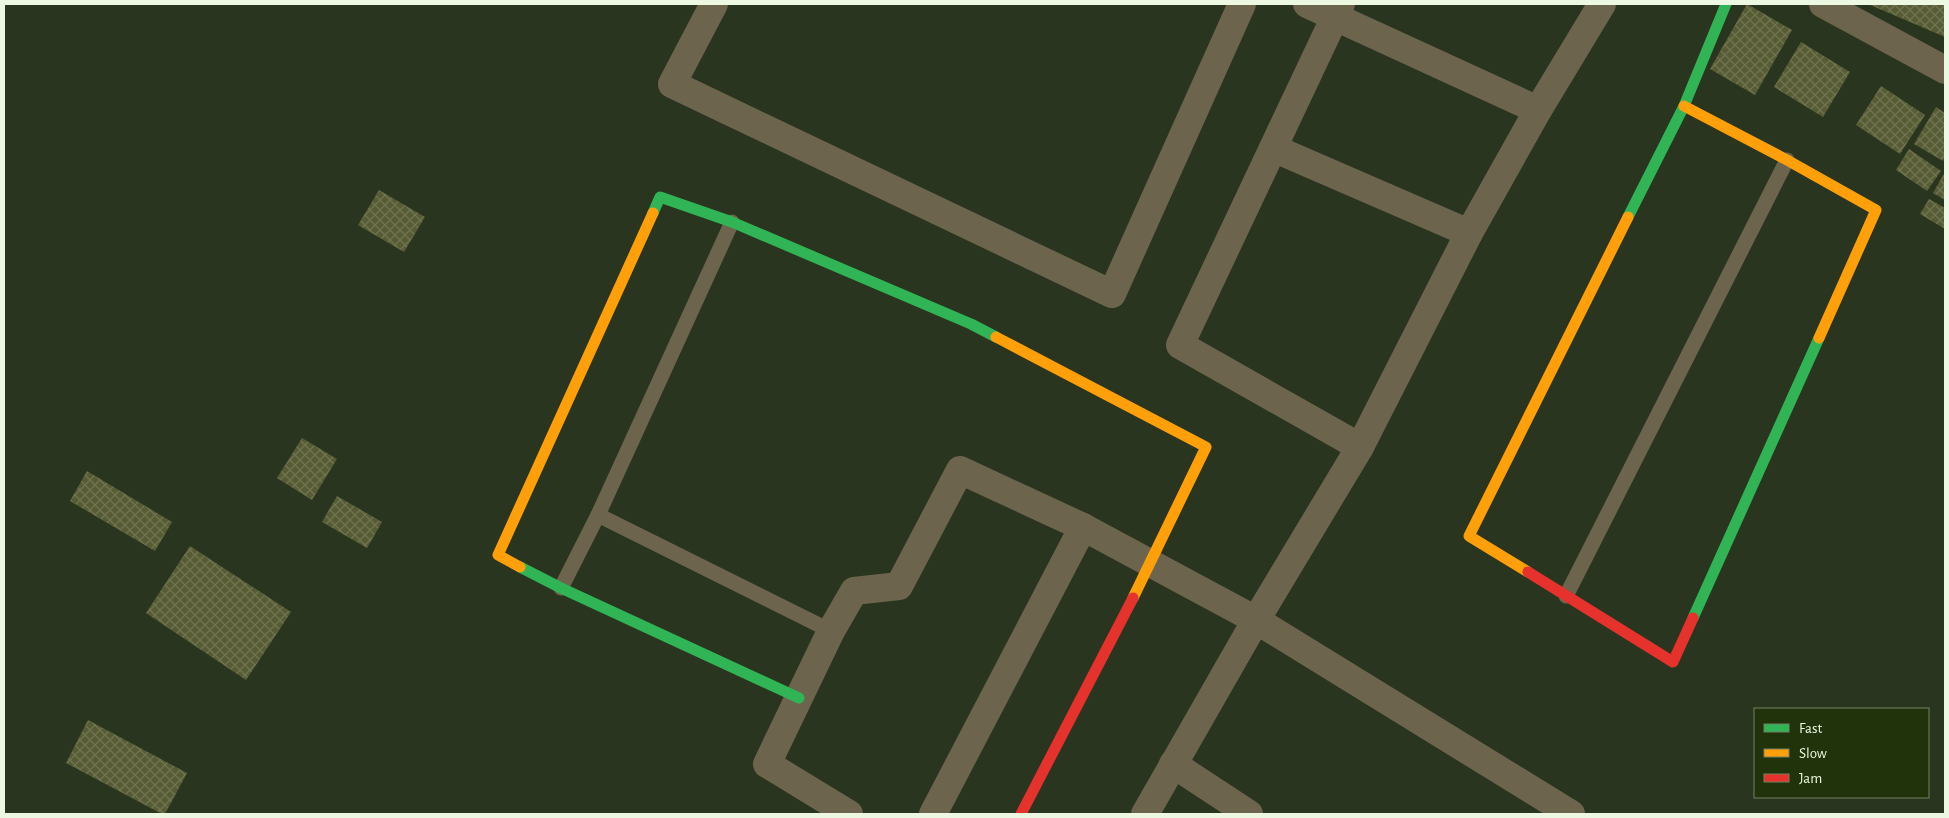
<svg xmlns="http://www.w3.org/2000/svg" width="1949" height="818" font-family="'Alegreya Sans',sans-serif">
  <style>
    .building { fill: url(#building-cross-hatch) }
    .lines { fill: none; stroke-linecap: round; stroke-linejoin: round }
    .lane { stroke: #6d644e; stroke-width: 15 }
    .street { stroke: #6d644e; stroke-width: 28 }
    .fast { stroke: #30b455; stroke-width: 11 }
    .slow { stroke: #ff9f0a; stroke-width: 11 }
    .jam { stroke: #e5322d; stroke-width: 11 }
  </style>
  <defs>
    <pattern id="building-cross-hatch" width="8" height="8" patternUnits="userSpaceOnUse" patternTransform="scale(1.25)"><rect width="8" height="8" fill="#575c34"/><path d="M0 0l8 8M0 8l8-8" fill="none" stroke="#6f7451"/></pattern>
  </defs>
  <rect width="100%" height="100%" fill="#2a351f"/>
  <g class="building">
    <polygon points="1747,4 1792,30 1755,95 1710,69"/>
    <polygon points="1868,4 1945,4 1945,37"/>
    <polygon points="1801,42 1850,72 1823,117 1774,87"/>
    <polygon points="1881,86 1925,115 1900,154 1856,125"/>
    <polygon points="1936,107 1945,113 1945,157 1943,161 1914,144"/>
    <polygon points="1909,149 1941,171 1927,191 1896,170"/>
    <polygon points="1945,172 1945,200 1933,193"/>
    <polygon points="379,190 425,217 404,252 358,225"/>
    <polygon points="1929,199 1945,208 1945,229 1920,214"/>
    <polygon points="302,438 337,459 312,500 277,478"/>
    <polygon points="87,471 172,522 155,551 70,501"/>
    <polygon points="337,496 382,522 367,548 322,522"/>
    <polygon points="190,546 291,612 246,680 146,613"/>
    <polygon points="88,720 187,773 165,814 162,814 66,763"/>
  </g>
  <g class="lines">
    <g class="lane">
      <polyline points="598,515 831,631"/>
      <polyline points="561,588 598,515 732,222"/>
      <polyline points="1566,596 1787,160"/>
    </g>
    <g class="street">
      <polyline points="714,4 672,84 1112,294 1242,4"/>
      <polyline points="1307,4 1538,110"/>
      <polyline points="1341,4 1180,345 1360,447"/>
      <polyline points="1823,4 1945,70"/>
      <polyline points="1273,148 1469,233"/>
      <polyline points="1173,764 1249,814"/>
      <polyline points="849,814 767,764 831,631 854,591 899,586 960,470 1083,527 1256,620 1571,814"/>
      <polyline points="933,814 1083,527"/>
      <polyline points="1145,814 1256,620 1360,447 1469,233 1538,110 1602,4"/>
    </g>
    <g class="fast">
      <polyline points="653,213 660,197 732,222 971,324 996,337"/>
      <polyline points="1628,217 1684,106 1726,4"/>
      <polyline points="520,567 561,588 799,698"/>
      <polyline points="1693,618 1819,338"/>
    </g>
    <g class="slow">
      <polyline points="1684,106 1787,160 1876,210 1819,338"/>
      <polyline points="996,337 1206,447 1133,598"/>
      <polyline points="520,567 498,555 653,213"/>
      <polyline points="1528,572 1469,536 1628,217"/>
    </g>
    <g class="jam">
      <polyline points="1528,572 1673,662 1693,618"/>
      <polyline points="1021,814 1133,598"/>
    </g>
  </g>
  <rect width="1949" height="818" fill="none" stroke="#ecf8e1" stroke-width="10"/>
  <rect x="1754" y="708" width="175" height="90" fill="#21330b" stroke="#728261"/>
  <rect x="1764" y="724" width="25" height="8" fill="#30b455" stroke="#728261"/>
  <text x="1799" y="733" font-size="15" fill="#ecf8e1">Fast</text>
  <rect x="1764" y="749" width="25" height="8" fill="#ff9f0a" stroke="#728261"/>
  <text x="1799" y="758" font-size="15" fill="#ecf8e1">Slow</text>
  <rect x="1764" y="774" width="25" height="8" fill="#e5322d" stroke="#728261"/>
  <text x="1799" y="783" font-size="15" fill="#ecf8e1">Jam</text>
</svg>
